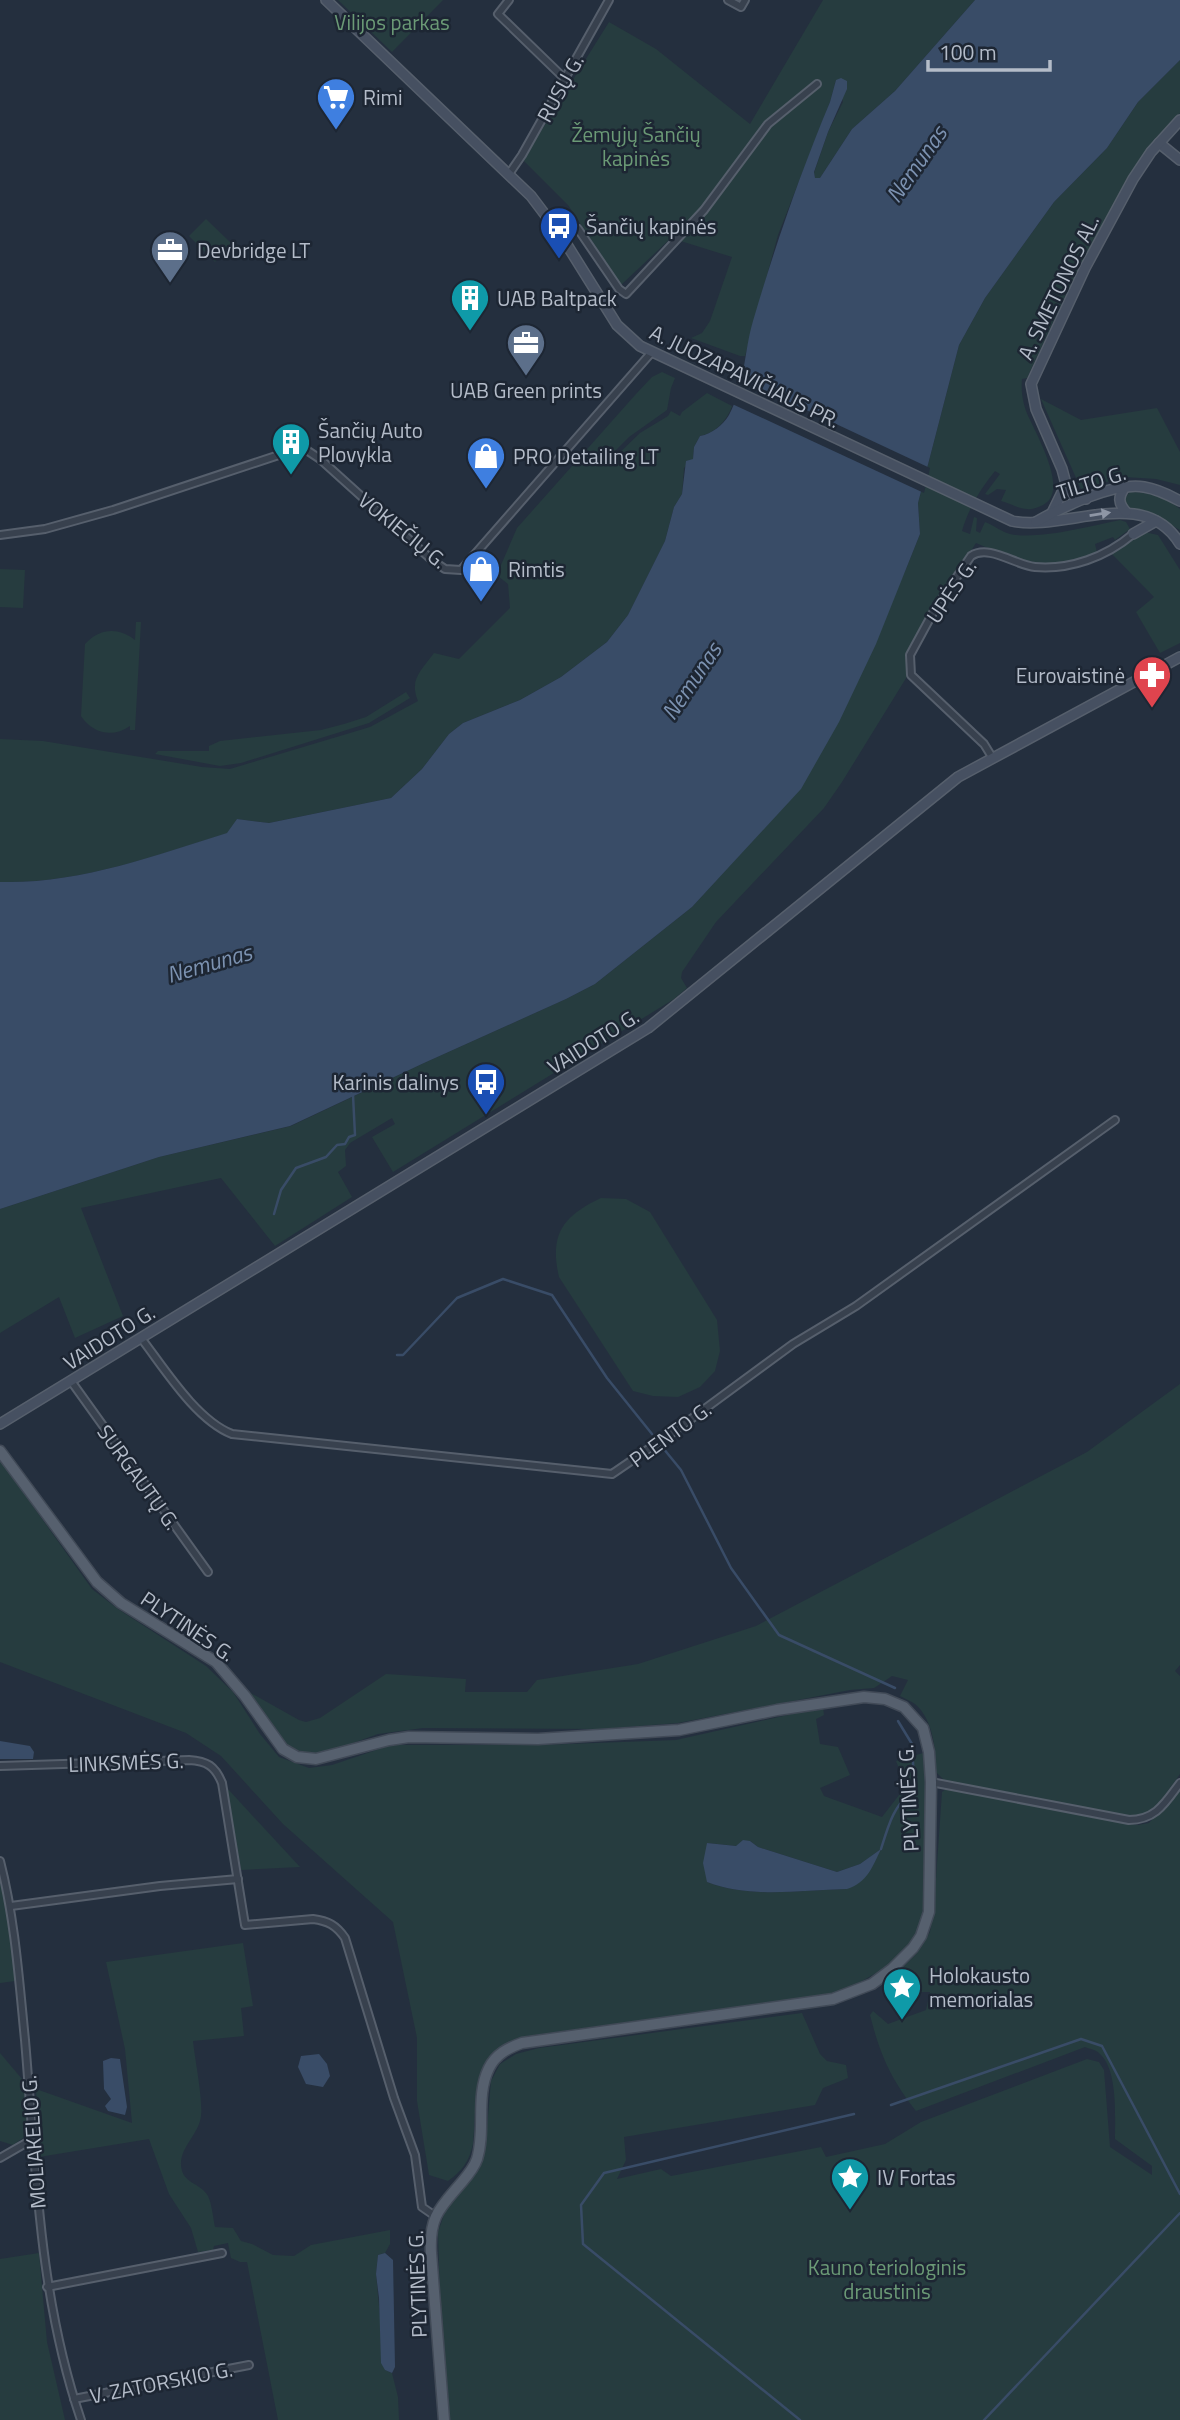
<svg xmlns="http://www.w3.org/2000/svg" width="1180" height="2420" font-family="'Titillium Web',sans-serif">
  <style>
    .green { fill: #263c3f; fill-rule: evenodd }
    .water { fill: #394c67 }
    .pier { fill: #242f3e }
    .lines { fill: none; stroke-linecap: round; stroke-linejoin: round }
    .stream { stroke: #394c67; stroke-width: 2.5 }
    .street-casing { stroke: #565f6c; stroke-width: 10 }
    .secondary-casing { stroke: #565f6c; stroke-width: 12 }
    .primary-casing { stroke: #414a57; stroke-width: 13 }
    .street { stroke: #38414e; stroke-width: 6 }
    .secondary { stroke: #465061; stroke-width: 9 }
    .primary { stroke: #56606e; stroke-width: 10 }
    .oneway { fill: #8e96a5 }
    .labels { text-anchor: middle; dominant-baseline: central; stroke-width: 5; stroke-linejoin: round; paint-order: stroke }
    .park-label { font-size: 21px; fill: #6b9a76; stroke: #1d2633 }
    .street-label { font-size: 21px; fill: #b4bcc9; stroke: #1d2633 }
    .poi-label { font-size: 21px; fill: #b4bcc9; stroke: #1d2633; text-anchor: start }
    .water-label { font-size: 23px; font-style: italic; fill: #7c92b1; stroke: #1d2633 }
  </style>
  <rect width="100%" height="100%" fill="#242f3e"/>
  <g class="green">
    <polygon points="338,0 443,0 392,52"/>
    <polygon points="823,0 975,0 895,91 852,129 820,178 815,178 814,173 828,132 843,102 836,80 830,102 778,235 745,356 740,356 691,338 702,333 710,321 732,257 671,238 621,285 568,205 523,160 609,22 656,49 750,124"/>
    <path d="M 1180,60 L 1180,113 L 1141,157 L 1131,173 L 1064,298 L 1027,378 L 1022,379 C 1021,390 1022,399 1026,411 C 1034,431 1071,491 1043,505 C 1038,507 1033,510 1027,509 C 1019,509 1009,503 1001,501 L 1006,490 L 997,489 L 988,495 L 985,494 L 1000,474 L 995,471 C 980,490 969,507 962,531 L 970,534 L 974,517 L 977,518 L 976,531 L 980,533 L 985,522 C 993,525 1002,532 1010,534 C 1037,540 1092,526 1120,520 L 1126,522 L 1130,529 L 1115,540 L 1113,537 L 1095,544 L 1097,552 C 1058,576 1013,559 976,543 L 936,605 L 909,653 L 908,675 L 842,782 L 824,808 L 716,922 L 682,972 L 681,978 L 687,988 L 674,999 L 393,1172 L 372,1137 L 395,1124 L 392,1118 L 350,1143 L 345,1150 L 346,1166 L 338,1172 L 352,1197 L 275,1246 L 221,1178 L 81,1208 L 123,1316 L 75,1338 L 59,1297 L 0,1333 L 0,1209 L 159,1157 L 291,1126 L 424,1063 L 566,999 L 595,984 L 692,907 L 800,789 L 812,768 L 906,569 L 920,534 L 918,503 L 959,345 L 985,298 L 1054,202 L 1107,148 L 1138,102 Z"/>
    <polygon points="206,219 232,244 215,262 189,236"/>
    <path d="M 662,372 L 675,378 L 671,388 L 667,410 L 629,437 L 609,457 L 612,460 L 640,433 L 668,416 L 671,411 L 680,416 L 682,412 L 707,393 L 732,406 C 727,421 715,433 700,436 L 694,447 L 693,459 L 684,468 L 682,494 L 674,507 L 665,541 L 628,615 L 607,642 L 561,677 L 520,700 L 463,723 L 449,734 L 422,769 L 391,798 L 269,823 L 237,819 L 228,833 C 154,856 79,884 0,882 L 0,739 L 43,741 L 202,767 L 230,769 L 370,727 L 418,701 C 409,679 421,671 434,653 L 459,659 L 510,608 L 508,584 L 494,573 L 501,565 L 517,528 L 636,394 L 652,377 Z"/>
    <polygon points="1041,399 1081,420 1157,408 1180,452 1180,485 1156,479 1125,477 1081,489"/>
    <path d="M 1130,492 C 1149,492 1165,497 1180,509 L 1180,530 L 1150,513 L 1127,507 L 1124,499 Z"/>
    <polygon points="1144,532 1158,535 1180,570 1180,643 1160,653 1136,612 1154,597 1111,553"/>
    <polygon points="0,569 25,570 23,608 0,607"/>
    <path d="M 136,622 L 141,622 L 135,730 L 130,730 L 130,726 C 113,738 93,734 81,716 L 85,644 C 100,628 118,627 135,640 Z"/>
    <polygon points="406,692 410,698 369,723 241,763 220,766 155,754 158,751 209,751 209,746 220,741 321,730 344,724 366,717"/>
    <path d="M 601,1198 L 626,1199 L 650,1212 L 717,1320 L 720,1351 L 715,1371 L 700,1387 L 678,1397 L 653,1396 L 633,1391 L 559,1277 C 549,1234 563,1216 601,1198 Z"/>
    <path d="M 1180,1384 L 1180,1665 L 1175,1671 L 1180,1676 L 1180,1774 L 1156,1808 L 1145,1814 L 1130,1818 L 945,1781 L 936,1772 C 936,1750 933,1719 915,1704 C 911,1701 905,1699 900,1696 L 908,1680 L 892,1676 L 874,1688 L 850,1690 L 678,1723 L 600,1729 L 423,1728 L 378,1734 L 334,1750 L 313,1754 L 296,1750 L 278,1739 L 249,1692 L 299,1720 L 306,1722 L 320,1718 L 386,1674 L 466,1679 L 465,1692 L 527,1692 L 537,1680 L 638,1664 L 756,1626 L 1087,1452 Z"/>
    <path d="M 0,1460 L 92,1589 L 118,1609 L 206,1666 L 233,1692 L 260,1734 L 279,1757 L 309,1768 L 332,1765 L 391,1745 L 541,1745 L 676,1740 L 823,1707 L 824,1715 L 816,1719 L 820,1744 L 838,1747 L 850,1775 L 820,1788 L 824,1796 L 882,1817 L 906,1786 L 896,1761 L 923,1753 C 928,1786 931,1910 916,1936 C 900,1963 865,1980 838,1993 L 527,2036 C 513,2042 498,2046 489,2058 C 473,2080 476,2118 473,2144 C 469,2162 462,2171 448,2181 L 429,2175 L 417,2101 L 417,2038 L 393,1922 L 283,1824 L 221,1756 L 186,1733 L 0,1662 ZM 750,1841 L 758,1847 L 837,1872 L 860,1864 L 880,1850 L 847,1889 C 800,1890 752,1899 707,1882 L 707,1843 L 736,1846 Z"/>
    <polygon points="227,1788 300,1867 241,1870"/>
    <path d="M 1180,1788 L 1180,2420 L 450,2420 L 440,2302 L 438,2232 L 447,2206 L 478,2170 L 485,2152 L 491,2081 L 500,2064 L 516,2054 L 539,2048 L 802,2013 L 820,2054 L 827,2061 L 846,2065 L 848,2078 L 823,2088 L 815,2105 L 624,2137 L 626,2160 L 617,2179 L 661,2169 L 671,2176 L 821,2147 L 826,2157 L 885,2144 L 921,2122 L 1087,2059 L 1099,2062 L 1104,2070 L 1110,2147 L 1152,2175 L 1152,2166 L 1115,2139 C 1115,2117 1118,2070 1100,2054 C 1097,2050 1090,2049 1085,2047 L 916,2111 C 891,2079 880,2055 870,2015 L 873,2011 L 888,2024 L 926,2010 L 930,1992 L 914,1992 L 899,1976 L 900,1970 L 918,1952 L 930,1932 L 934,1907 L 942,1792 L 946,1789 L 1138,1825 L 1149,1823 Z"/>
    <polygon points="0,1882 7,1909 15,1981 0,1983"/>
    <path d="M 243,1943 L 253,2006 L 241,2008 L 244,2036 L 193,2041 C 195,2060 203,2099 201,2116 C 199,2134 180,2147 181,2165 C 182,2184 200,2182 208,2196 C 212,2204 213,2218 215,2227 L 233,2228 L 241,2241 L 252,2244 L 273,2255 L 294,2256 L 311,2245 L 390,2230 L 390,2244 L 385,2253 L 378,2255 L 376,2274 L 385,2370 L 392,2373 L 398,2397 L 399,2420 L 278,2420 L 247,2262 L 240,2262 L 231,2258 L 228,2243 L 214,2246 L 213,2250 L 198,2252 L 191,2228 L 169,2194 L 149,2139 L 39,2157 L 36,2089 L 132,2123 L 125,2049 L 106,1962 Z"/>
    <polygon points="0,2053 27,2085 29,2114 27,2128 23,2138 13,2145 0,2141"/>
    <polygon points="39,2253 47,2342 65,2420 0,2420 0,2259"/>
  </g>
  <g class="water">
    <path d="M 975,0 L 1180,0 L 1180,60 L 1138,102 L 1107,148 L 1054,202 L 985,298 L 959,345 L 918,503 L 920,534 L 876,644 L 839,722 L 801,789 L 692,907 L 595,984 L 566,999 L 424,1063 L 290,1126 L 159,1157 L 0,1209 L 0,882 C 79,884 153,856 227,833 L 237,819 L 269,823 L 391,798 L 422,769 L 449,734 L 463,723 L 520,700 L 561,677 L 607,642 L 628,615 L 665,541 L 674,507 L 682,494 L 686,461 L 693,459 L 694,447 L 700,436 C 712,434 723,425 729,415 C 745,386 744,351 753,321 C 775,246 800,174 830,102 L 836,80 L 841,78 L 847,81 L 847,89 L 828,132 L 814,172 L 815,178 L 820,178 L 852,129 L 895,91 Z"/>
    <polygon points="0,1741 30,1746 34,1752 33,1759 0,1759"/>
    <path d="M 743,1840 L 750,1841 L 758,1847 L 837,1872 L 860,1864 L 881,1849 C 873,1866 867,1883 847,1889 C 800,1890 752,1899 707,1882 L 703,1863 L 707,1843 L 736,1846 Z"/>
    <polygon points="319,2054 327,2064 330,2076 323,2087 306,2084 298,2067 301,2056"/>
    <polygon points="111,2058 120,2059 127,2107 125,2115 108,2111 105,2106 111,2099 104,2089 103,2061"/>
    <polygon points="385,2253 393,2260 395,2367 392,2373 385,2370 381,2363 379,2298 376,2274 378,2255"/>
  </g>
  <polygon class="pier" points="738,378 930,468 924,493 730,403"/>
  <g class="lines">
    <g class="stream">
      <polyline points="274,1214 281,1190 296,1168 326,1157 337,1145 345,1144 349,1137 355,1135 353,1095"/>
      <polyline points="397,1355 403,1355 457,1298 503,1279 552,1295 607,1378 652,1434"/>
      <polyline points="663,1448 681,1470 731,1568 779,1635 895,1688"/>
      <polyline points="898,1721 912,1744"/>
      <path d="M 881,1849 C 890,1820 893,1809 914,1787 L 913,1762"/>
      <polyline points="891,2105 1081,2039 1102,2046 1180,2194"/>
      <polyline points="800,2420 583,2244 581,2205 604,2173 854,2114"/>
      <polyline points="984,2420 1180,2213"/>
    </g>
    <g class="street-casing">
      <g id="street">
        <polyline points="509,0 498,14 565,79"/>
        <polyline points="728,0 741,7 745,0"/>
        <polyline points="509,174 522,155 609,0"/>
        <polyline points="562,237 578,229 619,289 626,294 704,210 768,124 817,84"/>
        <polyline points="0,535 45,529 113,510 294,450 308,451 320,459 433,561 445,569 461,570 651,353"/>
        <path d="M 992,757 L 984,744 L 911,675 L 910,655 L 935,609 L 971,556 C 989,544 1015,565 1035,567 C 1070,570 1106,557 1133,534"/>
        <path d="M 141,1338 C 164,1368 196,1420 232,1434 L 612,1474 L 672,1433 L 793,1344 L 856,1306 L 1115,1120"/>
        <polyline points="71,1381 208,1572"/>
        <path d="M 0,1766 L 189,1760 C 207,1761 215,1766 222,1783 L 245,1925 L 313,1919 C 328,1921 336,1925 345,1938 L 394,2098 L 415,2155 L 422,2207 L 435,2216"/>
        <path d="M 931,1782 L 1129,1820 C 1156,1820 1165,1803 1180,1783"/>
        <path d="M 0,1861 C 15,1920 19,1980 25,2040 C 36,2169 39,2297 81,2420"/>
        <polyline points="11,1906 160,1886 238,1879"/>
        <polyline points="0,2158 33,2139"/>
        <polyline points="47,2287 222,2253"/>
        <polyline points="74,2399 249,2365"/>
      </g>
    </g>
    <g class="secondary-casing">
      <g id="secondary">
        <path d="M 326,0 L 531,196 L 562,237 L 617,325 L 640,346 L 1012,521 C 1065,532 1144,484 1180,544"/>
        <polyline points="1159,143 1180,160"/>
        <path d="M 1125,487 C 1118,497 1118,503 1126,512"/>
        <polyline points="1086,499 1076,497 1066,484 1062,469 1036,409 1031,384 1085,268 1133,179 1151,152 1180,120"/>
        <polyline points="1052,513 1066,484"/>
        <path d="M 1036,522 C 1062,507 1114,482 1144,487 C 1157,489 1169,495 1180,501"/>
        <polyline points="1133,534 1156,521"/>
        <polyline points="0,1424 648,1028 958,777 1180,657"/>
      </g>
    </g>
    <g class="primary-casing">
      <path id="primary" d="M 0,1451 L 97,1582 L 121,1603 L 216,1662 L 245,1696 L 283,1749 L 297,1757 L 316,1759 L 389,1740 L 409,1737 L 538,1739 L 679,1730 L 777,1710 L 864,1697 L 885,1699 L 904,1707 L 923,1728 L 929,1752 L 931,1782 L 929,1912 L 921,1936 L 913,1948 L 892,1969 L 872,1984 L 833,1999 L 522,2043 C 508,2048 496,2054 489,2068 C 475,2096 486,2130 477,2159 C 474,2168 468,2175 462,2182 C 440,2208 429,2216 431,2253 L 444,2420"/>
    </g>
    <use href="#street" class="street"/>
    <use href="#secondary" class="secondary"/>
    <use href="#primary" class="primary"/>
  </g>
  <defs><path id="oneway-solid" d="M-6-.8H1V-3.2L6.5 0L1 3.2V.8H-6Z" transform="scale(1.75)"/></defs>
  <use class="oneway" href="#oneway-solid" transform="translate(1100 514) rotate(-9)"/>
  <defs>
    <g id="supermarket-pin" transform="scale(2.0125)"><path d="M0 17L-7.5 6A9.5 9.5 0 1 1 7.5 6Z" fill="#3f7fe0" stroke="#1d2633"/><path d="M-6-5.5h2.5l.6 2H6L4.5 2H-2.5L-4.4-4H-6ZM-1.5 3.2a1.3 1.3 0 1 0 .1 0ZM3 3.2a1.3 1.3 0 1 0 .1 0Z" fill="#fff"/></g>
    <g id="bus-pin" transform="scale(2.0125)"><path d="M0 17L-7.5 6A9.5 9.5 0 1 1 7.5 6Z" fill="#1a4fb4" stroke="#1d2633"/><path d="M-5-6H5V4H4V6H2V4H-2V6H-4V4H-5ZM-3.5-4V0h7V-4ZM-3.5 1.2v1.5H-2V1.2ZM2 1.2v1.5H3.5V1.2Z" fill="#fff"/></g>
    <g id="office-pin" transform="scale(2.0125)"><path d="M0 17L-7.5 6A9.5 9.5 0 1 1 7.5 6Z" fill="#5c6f8a" stroke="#1d2633"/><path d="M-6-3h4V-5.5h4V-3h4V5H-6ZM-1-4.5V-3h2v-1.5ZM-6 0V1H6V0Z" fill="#fff"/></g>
    <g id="building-pin" transform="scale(2.0125)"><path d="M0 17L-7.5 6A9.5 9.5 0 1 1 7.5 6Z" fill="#0f9aa8" stroke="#1d2633"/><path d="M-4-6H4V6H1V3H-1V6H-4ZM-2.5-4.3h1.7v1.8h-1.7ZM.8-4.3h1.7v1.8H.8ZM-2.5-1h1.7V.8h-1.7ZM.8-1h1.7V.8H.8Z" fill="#fff"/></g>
    <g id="shop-pin" transform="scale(2.0125)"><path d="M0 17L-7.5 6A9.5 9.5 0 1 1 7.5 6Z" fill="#3f7fe0" stroke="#1d2633"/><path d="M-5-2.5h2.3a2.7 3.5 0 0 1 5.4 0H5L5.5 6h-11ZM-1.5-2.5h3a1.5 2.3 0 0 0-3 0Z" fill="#fff"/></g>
    <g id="pharmacy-pin" transform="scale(2.0125)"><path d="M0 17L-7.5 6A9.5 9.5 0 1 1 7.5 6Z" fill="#e0444e" stroke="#1d2633"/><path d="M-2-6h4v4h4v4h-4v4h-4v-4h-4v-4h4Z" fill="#fff"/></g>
    <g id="sight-pin" transform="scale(2.0125)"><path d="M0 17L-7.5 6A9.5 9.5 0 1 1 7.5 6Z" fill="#0f9aa8" stroke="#1d2633"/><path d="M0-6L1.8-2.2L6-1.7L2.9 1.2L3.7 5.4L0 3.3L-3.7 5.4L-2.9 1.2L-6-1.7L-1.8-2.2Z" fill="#fff"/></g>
  </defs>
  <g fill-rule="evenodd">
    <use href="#supermarket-pin" x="336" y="97"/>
    <use href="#bus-pin" x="559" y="226"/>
    <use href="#office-pin" x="170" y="250"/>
    <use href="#building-pin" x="470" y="298"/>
    <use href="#office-pin" x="526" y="343"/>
    <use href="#building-pin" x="291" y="442"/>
    <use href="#shop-pin" x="486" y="456"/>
    <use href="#shop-pin" x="481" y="569"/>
    <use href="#pharmacy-pin" x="1152" y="675"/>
    <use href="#bus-pin" x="486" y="1082"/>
    <use href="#sight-pin" x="902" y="1987"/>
    <use href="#sight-pin" x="850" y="2177"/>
  </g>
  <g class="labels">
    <g class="park-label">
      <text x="392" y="22">Vilijos parkas</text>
      <text x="636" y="134">Žemųjų Šančių<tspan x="636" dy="24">kapinės</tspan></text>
      <text x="887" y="2267">Kauno teriologinis<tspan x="887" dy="24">draustinis</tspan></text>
    </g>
    <g class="street-label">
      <text transform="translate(560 88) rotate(-61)">RUSŲ G.</text>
      <text transform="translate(1058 287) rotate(-64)">A. SMETONOS AL.</text>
      <text transform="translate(745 376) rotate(26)">A. JUOZAPAVIČIAUS PR.</text>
      <text transform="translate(1091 482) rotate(-17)">TILTO G.</text>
      <text transform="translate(403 530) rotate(39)">VOKIEČIŲ G.</text>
      <text transform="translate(951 591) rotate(-56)">UPĖS G.</text>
      <text transform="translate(593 1041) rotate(-32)">VAIDOTO G.</text>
      <text transform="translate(109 1337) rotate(-32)">VAIDOTO G.</text>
      <text transform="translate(670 1434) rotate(-36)">PLENTO G.</text>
      <text transform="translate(139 1477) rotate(54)">SURGAUTŲ G.</text>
      <text transform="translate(188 1626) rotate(34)">PLYTINĖS G.</text>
      <text transform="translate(126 1762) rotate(-2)">LINKSMĖS G.</text>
      <text transform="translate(908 1798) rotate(-93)">PLYTINĖS G.</text>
      <text transform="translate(33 2142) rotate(-94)">MOLIAKELIO G.</text>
      <text transform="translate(417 2284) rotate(-92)">PLYTINĖS G.</text>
      <text transform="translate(161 2382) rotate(-11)">V. ZATORSKIO G.</text>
    </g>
    <g class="poi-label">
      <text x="363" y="97">Rimi</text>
      <text x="586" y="226">Šančių kapinės</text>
      <text x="197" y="250">Devbridge LT</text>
      <text x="497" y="298">UAB Baltpack</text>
      <text x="526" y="390" text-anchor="middle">UAB Green prints</text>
      <text x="318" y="430">Šančių Auto<tspan x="318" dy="24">Plovykla</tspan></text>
      <text x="513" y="456">PRO Detailing LT</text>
      <text x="508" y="569">Rimtis</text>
      <text x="1125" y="675" text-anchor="end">Eurovaistinė</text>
      <text x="459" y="1082" text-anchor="end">Karinis dalinys</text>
      <text x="929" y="1975">Holokausto<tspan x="929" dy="24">memorialas</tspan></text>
      <text x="877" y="2177">IV Fortas</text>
    </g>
    <g class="water-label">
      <text transform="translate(916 164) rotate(-55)">Nemunas</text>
      <text transform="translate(691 681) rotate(-56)">Nemunas</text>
      <text transform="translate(209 963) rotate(-16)">Nemunas</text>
    </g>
  </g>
  <path d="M928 60v10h122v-10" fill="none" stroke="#b4bcc9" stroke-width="3.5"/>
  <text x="939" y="60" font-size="21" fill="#b4bcc9" stroke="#1d2633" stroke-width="5" paint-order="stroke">100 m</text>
</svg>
